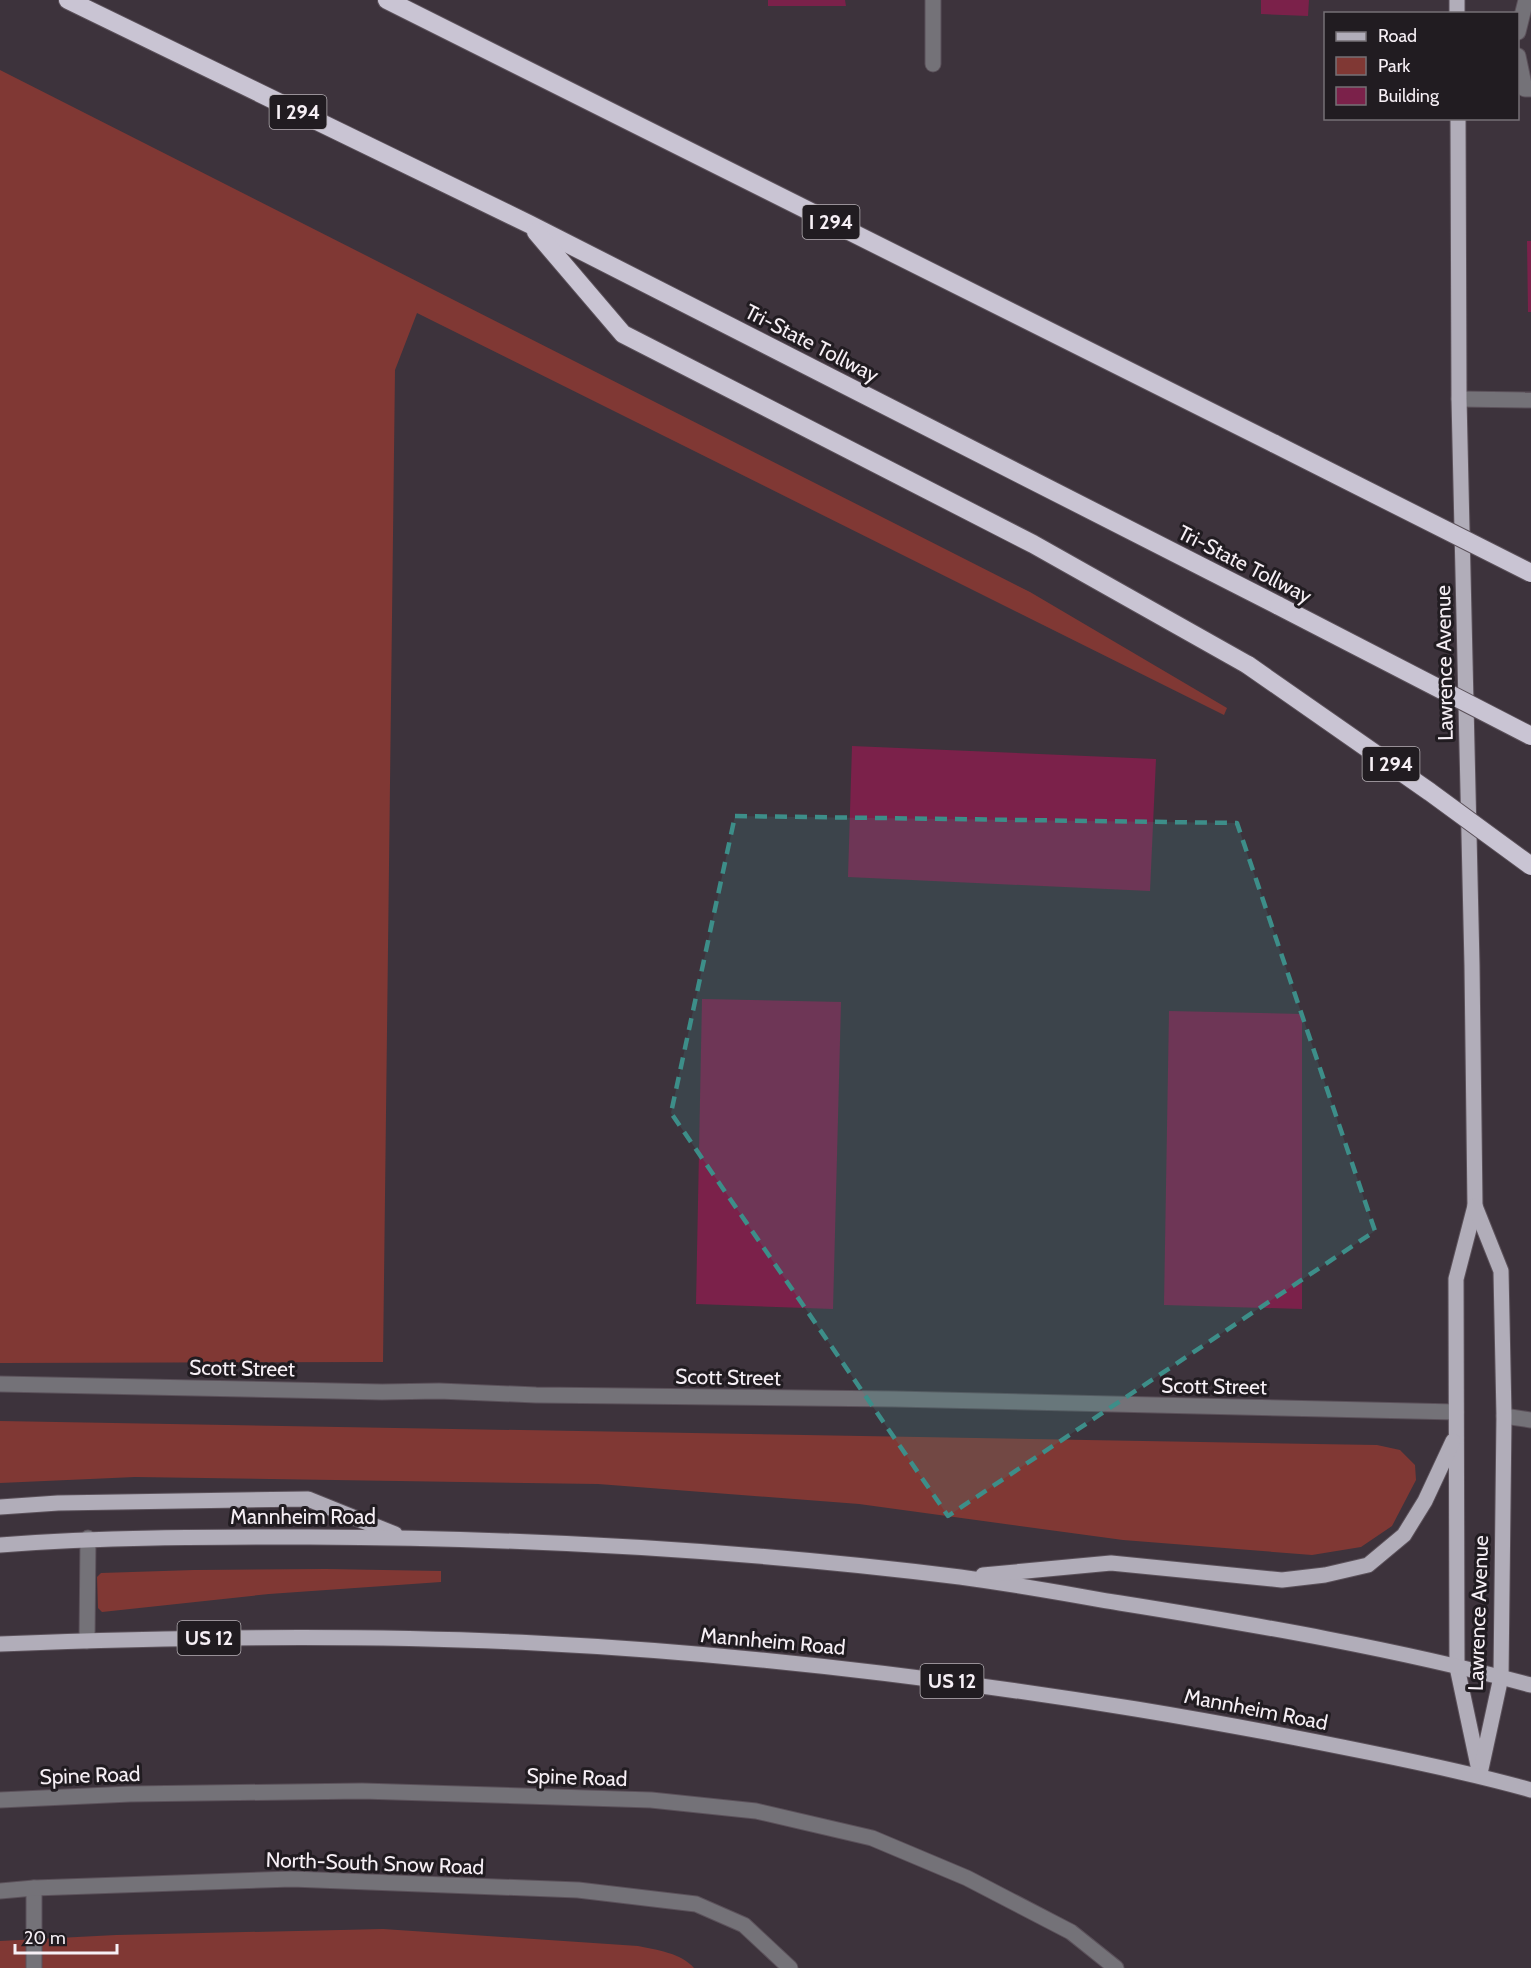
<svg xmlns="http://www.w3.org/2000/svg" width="1531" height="1968" font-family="Cabin,sans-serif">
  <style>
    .green { fill: #803834 }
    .building { fill: #7b214a }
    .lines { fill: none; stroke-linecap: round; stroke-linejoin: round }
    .minor-casing { stroke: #5b515a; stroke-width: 17 }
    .major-casing { stroke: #5b515a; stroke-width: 17 }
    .highway-casing { stroke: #5b515a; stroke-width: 20 }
    .minor { stroke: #747278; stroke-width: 15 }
    .major { stroke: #b1adb9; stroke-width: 15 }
    .highway { stroke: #c9c4d3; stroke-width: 18 }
    .highway-bridge-casing { stroke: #5b515a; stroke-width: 20; stroke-linecap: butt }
    .highway-bridge { stroke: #c9c4d3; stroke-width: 18 }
    .marked { fill: #3d8e89; fill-opacity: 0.2; stroke: #3d8e89; stroke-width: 4.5; stroke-dasharray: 12 8; stroke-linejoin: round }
    .labels { text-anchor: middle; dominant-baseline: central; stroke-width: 6; stroke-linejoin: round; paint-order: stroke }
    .shield { fill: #211c21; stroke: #b6b0b5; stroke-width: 1.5 }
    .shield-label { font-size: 20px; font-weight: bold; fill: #f6eff5 }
    .street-label { font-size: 21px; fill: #f6eff5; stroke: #211c21 }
  </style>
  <rect width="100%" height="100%" fill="#3d333c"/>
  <g class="green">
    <polygon points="0,70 1030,592 1227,708 1224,715 417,313 395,370 383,1362 0,1363"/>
    <polygon points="0,1421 1377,1445 1400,1450 1415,1465 1416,1480 1392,1526 1361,1547 1312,1555 1123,1540 859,1504 598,1484 135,1477 0,1483"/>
    <polygon points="326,1569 441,1571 441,1582 269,1594 102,1612 98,1608 97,1577 101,1573 194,1570"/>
    <path d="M 383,1929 L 638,1946 C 657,1950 681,1953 694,1968 L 0,1968 L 0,1941 L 116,1935 Z"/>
  </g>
  <g class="building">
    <polygon points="768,0 845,0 846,6 768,6"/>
    <polygon points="1261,0 1309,0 1308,16 1261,14"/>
    <polygon points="1527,241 1531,241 1531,312 1528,312"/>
    <polygon points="852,746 1156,759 1150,891 848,877"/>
    <polygon points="702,999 841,1002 833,1309 696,1304"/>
    <polygon points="1169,1011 1302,1014 1302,1309 1164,1305"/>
  </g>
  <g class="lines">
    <g class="minor-casing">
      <g id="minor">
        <polyline points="933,0 933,64"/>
        <polyline points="1518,32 1526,0"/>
        <polyline points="1518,56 1525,89 1531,89"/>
        <polyline points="1459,399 1531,400"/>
        <polyline points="0,1384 382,1392 439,1391 536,1395 894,1399 1456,1412"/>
        <polyline points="1504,1416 1531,1420"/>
        <polyline points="87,1641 88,1538"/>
        <polyline points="0,1800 130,1794 362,1791 651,1800 756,1811 872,1838 967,1878 1071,1932 1116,1968"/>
        <polyline points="34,1888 34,1968"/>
        <polyline points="0,1891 34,1888 292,1879 578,1890 696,1904 744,1925 790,1968"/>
      </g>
    </g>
    <g class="major-casing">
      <g id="major">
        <polyline points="1457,0 1457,14"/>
        <polyline points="1458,118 1459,399 1472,965 1475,1206 1456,1279 1457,1667 1480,1775"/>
        <polyline points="1475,1206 1501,1271 1504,1416 1501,1677 1481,1769"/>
        <polyline points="0,1507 58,1503 308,1499 395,1534"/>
        <path d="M 0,1545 C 103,1537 206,1537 310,1537 C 527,1538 744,1550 960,1577 C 1013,1584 1067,1594 1120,1603 C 1258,1625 1396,1649 1531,1685"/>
        <polyline points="983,1575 1111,1563 1282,1580 1325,1575 1368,1565 1404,1535 1425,1501 1453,1441"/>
        <path d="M 0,1644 C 178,1637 357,1634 535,1643 C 737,1653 937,1677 1136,1709 C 1215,1722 1294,1737 1372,1753 C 1426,1764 1479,1775 1531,1790"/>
      </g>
    </g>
    <g class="highway-casing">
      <g id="highway">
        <polyline points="68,0 529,224 1279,606"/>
        <polyline points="387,0 1275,444"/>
        <polyline points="536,232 623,334 1033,544 1248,665"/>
      </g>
    </g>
    <use href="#minor" class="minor"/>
    <use href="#major" class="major"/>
    <use href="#highway" class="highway"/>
    <g class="highway-bridge-casing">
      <g id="highway-bridge">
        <polyline points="1275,444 1531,573"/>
        <polyline points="1279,606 1531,736"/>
        <polyline points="1248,665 1430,792 1531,866"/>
      </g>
    </g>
    <use href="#highway-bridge" class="highway-bridge"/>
  </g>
  <path class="marked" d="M 735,816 L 1237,823 L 1375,1231 L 948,1516 L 671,1113 Z"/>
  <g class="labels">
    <g class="shield">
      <rect x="269.5" y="95" width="57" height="34" rx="4.5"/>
      <rect x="802.5" y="205" width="57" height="34" rx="4.5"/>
      <rect x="1362.5" y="747" width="57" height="34" rx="4.5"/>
      <rect x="177.5" y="1621" width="63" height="34" rx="4.5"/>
      <rect x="920.5" y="1664" width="63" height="34" rx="4.5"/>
    </g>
    <g class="shield-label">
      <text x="298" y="112">I 294</text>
      <text x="831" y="222">I 294</text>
      <text x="1391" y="764">I 294</text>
      <text x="209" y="1638">US 12</text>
      <text x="952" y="1681">US 12</text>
    </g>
    <g class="street-label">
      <text transform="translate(812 343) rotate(27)">Tri-State Tollway</text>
      <text transform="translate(1245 564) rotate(27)">Tri-State Tollway</text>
      <text transform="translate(1444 663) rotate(-91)">Lawrence Avenue</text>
      <text transform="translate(242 1368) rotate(1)">Scott Street</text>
      <text transform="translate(728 1377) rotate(1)">Scott Street</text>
      <text transform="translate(1214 1386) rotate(1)">Scott Street</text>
      <text x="303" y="1516">Mannheim Road</text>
      <text transform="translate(1478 1613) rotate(-88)">Lawrence Avenue</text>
      <text transform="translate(773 1641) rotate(5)">Mannheim Road</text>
      <text transform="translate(1256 1709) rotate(11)">Mannheim Road</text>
      <text transform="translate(90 1775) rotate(-2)">Spine Road</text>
      <text transform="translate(577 1777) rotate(2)">Spine Road</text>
      <text transform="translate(375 1863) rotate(2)">North-South Snow Road</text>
    </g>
  </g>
  <rect x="1324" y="12" width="195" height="108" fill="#211c21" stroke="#767076" stroke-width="1.5"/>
  <rect x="1336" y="32" width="30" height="9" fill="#b1adb9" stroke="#767076" stroke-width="1.5"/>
  <text x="1378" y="42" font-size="18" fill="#f6eff5">Road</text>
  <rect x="1336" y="57" width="30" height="18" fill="#803834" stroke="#767076" stroke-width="1.5"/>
  <text x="1378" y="72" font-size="18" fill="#f6eff5">Park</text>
  <rect x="1336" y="87" width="30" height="18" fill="#7b214a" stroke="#767076" stroke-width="1.5"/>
  <text x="1378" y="102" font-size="18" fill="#f6eff5">Building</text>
  <path d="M15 1944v9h102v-9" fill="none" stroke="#f6eff5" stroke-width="3"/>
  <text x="24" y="1944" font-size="18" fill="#f6eff5" stroke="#211c21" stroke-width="4.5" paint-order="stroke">20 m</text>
</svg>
